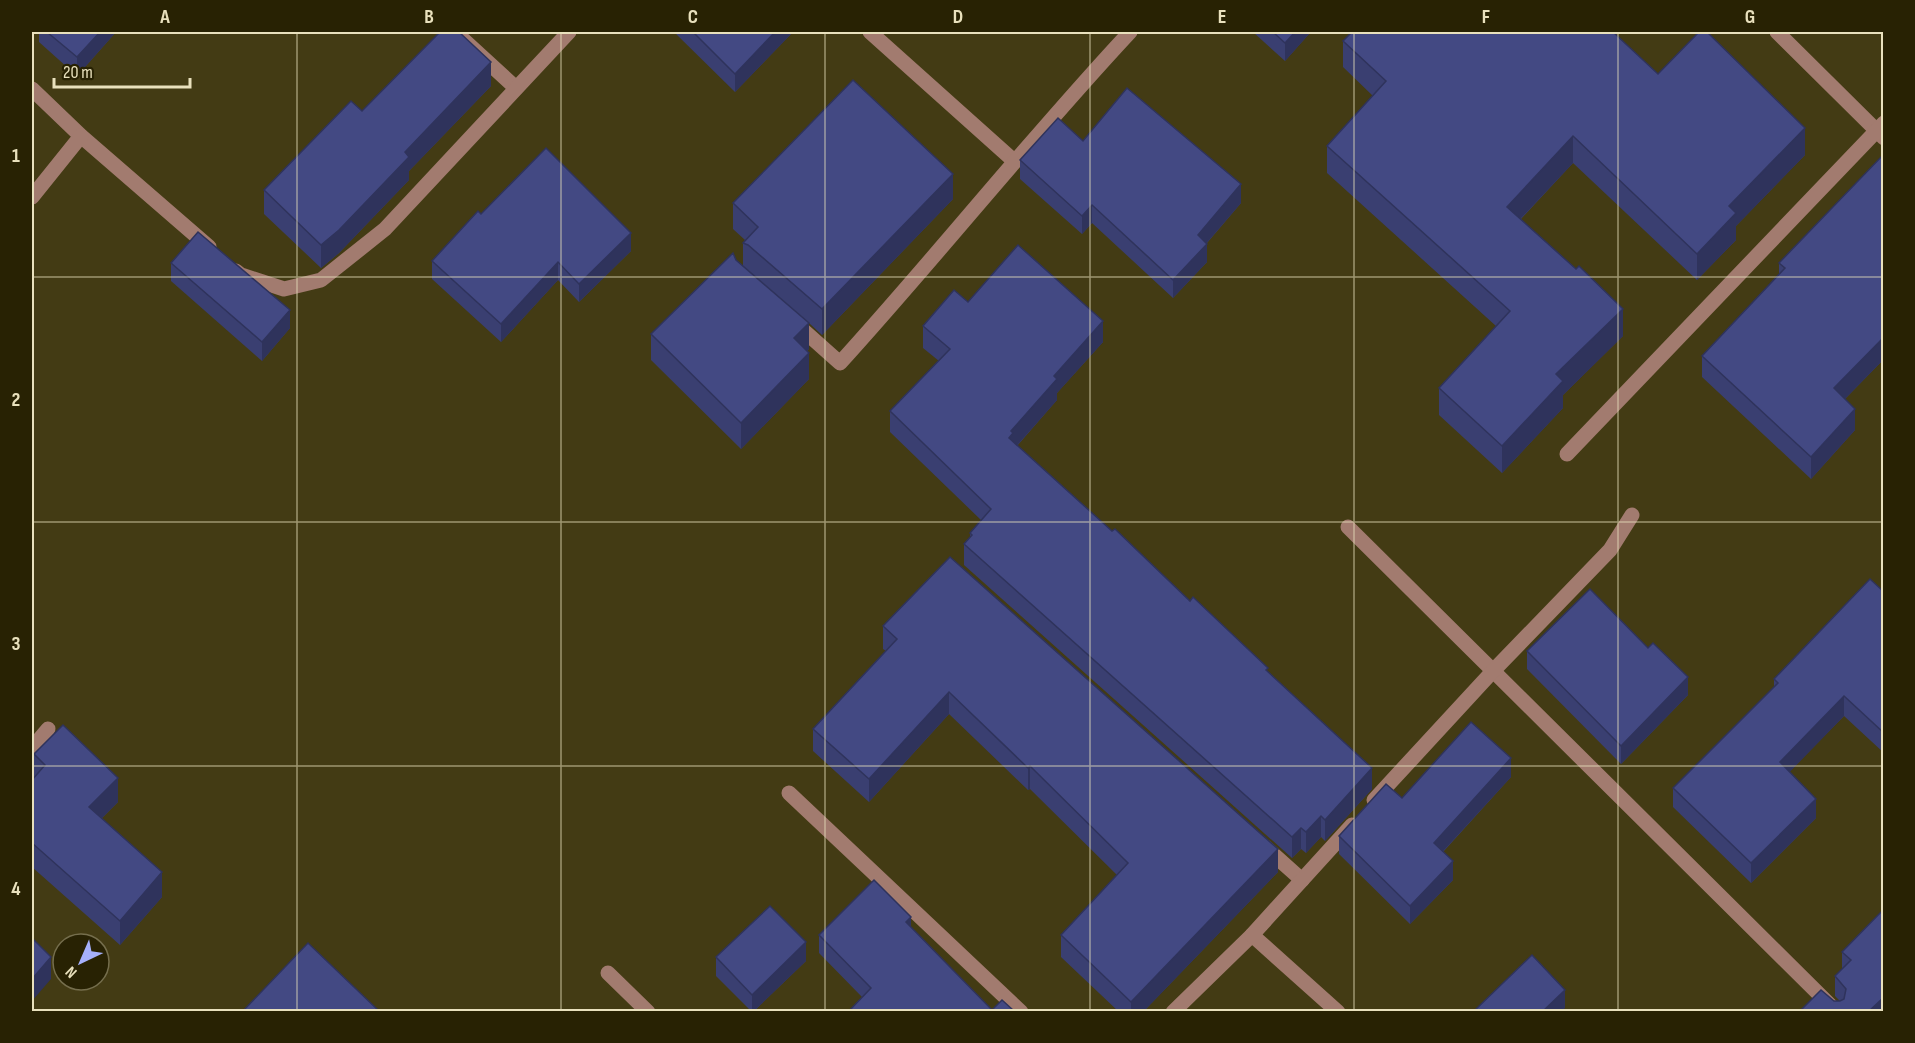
<svg xmlns="http://www.w3.org/2000/svg" width="1915" height="1043" font-family="'Sofia Sans Condensed',sans-serif">
  <style>
    .lines { fill: none; stroke-linecap: round; stroke-linejoin: round }
    .minor { stroke: #a27b6f; stroke-width: 15 }
    .wall { fill: #3a3f71 }
    .shaded-wall { fill: #2f335c }
    .building { fill: #434983; stroke: #2f335c; stroke-width: 1.5 }
    .grid { fill: none; stroke: #e9e1bd; stroke-width: 1.5; stroke-opacity: 0.55 }
    .neatline { fill: none; stroke: #e9e1bd; stroke-width: 2 }
    .grid-label { font-size: 20px; text-anchor: middle; font-weight: bold; fill: #e9e1bd }
  </style>
  <rect width="100%" height="100%" fill="#433b14"/>
  <g class="lines">
    <g class="minor">
      <polyline points="455,32 516,88"/>
      <polyline points="870,32 1014,161"/>
      <polyline points="1777,32 1884,138"/>
      <polyline points="32,89 81,136 209,247"/>
      <polyline points="32,197 81,136"/>
      <polyline points="236,271 241,275 284,289 321,280 385,229 569,32"/>
      <path d="M 794,322 L 840,363 C 939,254 1030,139 1130,32"/>
      <polyline points="1567,454 1884,123"/>
      <polyline points="1348,527 1837,1012"/>
      <polyline points="32,748 48,729"/>
      <polyline points="789,793 1021,1012"/>
      <polyline points="1374,800 1493,671 1610,550 1632,515"/>
      <polyline points="1264,846 1302,880"/>
      <polyline points="608,973 648,1012"/>
      <polyline points="1173,1012 1252,935"/>
      <polyline points="1338,1012 1252,935 1352,825"/>
    </g>
  </g>
  <g class="wall">
    <polygon points="39,32 116,32 77,76 39,42"/>
    <polygon points="674,32 793,32 735,92"/>
    <polygon points="1253,32 1309,32 1309,34 1285,61"/>
    <polygon points="1343,41 1658,74 1805,155 1736,226 1736,240 1697,280 1573,163 1521,219 1623,336 1563,395 1563,408 1502,473 1439,415 1439,388 1496,326 1327,173 1327,146 1373,96 1343,67"/>
    <polygon points="491,86 409,171 409,180 339,253 321,268 264,214 264,190 362,111"/>
    <polygon points="1083,141 1241,203 1207,243 1207,262 1173,298 1092,223 1082,234 1020,179 1020,160"/>
    <polygon points="953,199 822,335 809,323 809,349 807,351 809,379 741,449 651,360 651,334 736,260 743,266 743,243 745,240 733,229 733,203"/>
    <polygon points="481,214 631,251 579,302 558,280 501,342 432,279 432,261"/>
    <polygon points="171,263 290,328 262,361 171,281"/>
    <polygon points="1779,263 1884,359 1845,399 1855,430 1811,479 1702,377 1702,356 1779,274"/>
    <polygon points="968,302 1103,342 1057,393 1057,400 1017,446 1190,601 1268,672 1372,789 1325,841 1321,837 1306,853 1301,849 1292,858 964,565 964,544 970,538 970,533 981,520 890,432 890,411 939,361 923,348 923,326"/>
    <polygon points="1884,592 1884,753 1844,716 1789,772 1816,818 1751,883 1673,807 1673,788 1774,687 1774,679"/>
    <polygon points="883,626 1278,872 1144,1011 1118,1011 1061,957 1061,935 1117,875 1030,789 1028,790 949,714 869,802 813,751 813,729 886,651 883,649"/>
    <polygon points="1527,651 1688,695 1621,764 1527,669"/>
    <polygon points="34,754 118,802 101,819 162,897 120,945 32,867 32,780 34,777"/>
    <polygon points="1511,777 1443,852 1453,880 1410,924 1339,854 1339,836 1402,798"/>
    <polygon points="874,880 911,917 911,927 992,1010 1002,1000 1014,1011 849,1011 862,997 819,953 819,935"/>
    <polygon points="1884,909 1884,1011 1834,1001 1840,1001 1835,996 1835,976 1842,969 1842,952"/>
    <polygon points="716,957 806,961 754,1011 751,1011 716,976"/>
  </g>
  <g class="shaded-wall">
    <polygon points="100,32 116,32 77,76 77,57"/>
    <polygon points="775,32 793,32 735,92 735,74"/>
    <polygon points="1295,32 1309,32 1309,34 1285,61 1285,43"/>
    <polygon points="491,62 491,86 409,171 409,180 339,253 321,268 321,245 405,152"/>
    <polygon points="1805,128 1805,155 1736,226 1736,240 1697,280 1697,254 1729,206"/>
    <polygon points="1573,136 1573,163 1507,233 1507,207"/>
    <polygon points="953,174 953,199 822,335 822,309"/>
    <polygon points="1241,184 1241,203 1198,253 1198,235"/>
    <polygon points="1092,205 1092,223 1082,234 1082,216"/>
    <polygon points="631,233 631,251 579,302 579,284"/>
    <polygon points="1207,244 1207,262 1173,298 1173,280"/>
    <polygon points="558,262 558,280 501,342 501,324"/>
    <polygon points="1623,309 1623,336 1563,395 1563,408 1502,473 1502,446 1556,374"/>
    <polygon points="290,310 290,328 262,361 262,342"/>
    <polygon points="1103,321 1103,342 1057,393 1057,400 1013,450 1009,438 1011,431 1054,376"/>
    <polygon points="809,323 809,349 794,364 794,338"/>
    <polygon points="1884,337 1884,359 1834,410 1834,388"/>
    <polygon points="809,353 809,379 741,449 741,423"/>
    <polygon points="1855,409 1855,430 1811,479 1811,457"/>
    <polygon points="1688,677 1688,695 1621,764 1621,746"/>
    <polygon points="949,692 949,714 869,802 869,779"/>
    <polygon points="1844,696 1844,716 1780,782 1780,762"/>
    <polygon points="1511,758 1511,777 1434,861 1434,843"/>
    <polygon points="1030,766 1030,789 1028,790 1028,768"/>
    <polygon points="1372,768 1372,789 1325,841 1325,820"/>
    <polygon points="118,778 118,802 89,831 89,807"/>
    <polygon points="1816,799 1816,818 1751,883 1751,863"/>
    <polygon points="1321,816 1321,837 1306,853 1306,832"/>
    <polygon points="1301,828 1301,849 1292,858 1292,837"/>
    <polygon points="1278,849 1278,872 1144,1011 1131,1011 1131,1002"/>
    <polygon points="1453,861 1453,880 1410,924 1410,906"/>
    <polygon points="162,872 162,897 120,945 120,921"/>
    <polygon points="911,917 911,936 906,922"/>
    <polygon points="806,942 806,961 754,1011 752,1011 752,995"/>
    <polygon points="51,957 51,979 32,1001 32,979"/>
    <polygon points="1565,990 1565,1008 1562,1011 1543,1011"/>
    <polygon points="1884,997 1884,1011 1869,1011"/>
  </g>
  <g class="building">
    <polygon points="47,32 100,32 77,57"/>
    <polygon points="440,32 459,32 491,62 405,152 409,157 339,230 321,245 264,190 351,101 362,111"/>
    <polygon points="693,32 775,32 735,74"/>
    <polygon points="1273,32 1295,32 1285,43"/>
    <polygon points="1352,32 1613,32 1658,74 1699,32 1707,32 1805,128 1729,206 1736,213 1697,254 1573,136 1507,207 1576,269 1579,266 1623,309 1556,374 1563,381 1502,446 1439,388 1510,311 1327,146 1386,81 1343,41"/>
    <polygon points="853,80 953,174 822,309 748,245 743,243 758,227 733,203"/>
    <polygon points="1127,88 1241,184 1198,235 1207,244 1173,280 1092,205 1082,216 1020,160 1058,118 1083,141"/>
    <polygon points="546,148 631,233 579,284 558,262 501,324 432,261 478,211 481,214"/>
    <polygon points="1884,154 1884,337 1834,388 1855,409 1811,457 1702,356 1785,268 1779,263"/>
    <polygon points="198,232 290,310 262,342 171,263"/>
    <polygon points="1018,245 1103,321 1054,376 1057,379 1011,431 1013,433 1009,438 1112,531 1115,529 1190,601 1193,597 1268,668 1266,670 1372,768 1325,820 1321,816 1306,832 1301,828 1292,837 964,544 972,535 970,533 991,509 890,411 950,349 923,326 954,290 968,302"/>
    <polygon points="733,253 736,260 809,323 794,338 809,353 741,423 651,334"/>
    <polygon points="950,557 1278,849 1131,1002 1061,935 1128,863 1030,766 1028,768 949,692 869,779 813,729 897,639 883,626"/>
    <polygon points="1870,579 1884,592 1884,733 1844,696 1780,762 1816,799 1751,863 1673,788 1778,683 1774,679"/>
    <polygon points="1590,589 1648,648 1653,643 1688,677 1621,746 1527,651"/>
    <polygon points="1471,722 1511,758 1434,843 1453,861 1410,906 1339,836 1386,784 1402,798"/>
    <polygon points="63,725 118,778 89,807 162,872 120,921 32,843 32,780 45,765 34,754"/>
    <polygon points="874,880 911,917 906,922 992,1010 1002,1000 1014,1011 849,1011 871,988 819,935"/>
    <polygon points="770,906 806,942 752,995 716,957"/>
    <polygon points="1884,909 1884,997 1869,1011 1800,1011 1821,990 1834,1001 1840,1001 1844,999 1846,989 1835,976 1851,960 1842,952"/>
    <polygon points="32,938 51,957 32,979"/>
    <polygon points="308,943 379,1011 243,1011"/>
    <polygon points="1532,955 1565,990 1543,1011 1474,1011"/>
  </g>
  <path class="grid" d="M 297,32 L 297,1012M 561,32 L 561,1012M 825,32 L 825,1012M 1090,32 L 1090,1012M 1354,32 L 1354,1012M 1618,32 L 1618,1012M 32,277 L 1884,277M 32,522 L 1884,522M 32,766 L 1884,766"/>
  <rect width="1915" height="1043" fill="none" stroke="#282203" stroke-width="66"/>
  <g transform="translate(81 962) rotate(224)"><circle r="28" fill="#282203" stroke="#756e4d" stroke-width="1.5"/>
  <path d="M0-4.5L10 22L0 15L-10 22Z" fill="#a6b1fc"/>
  <text y="-9" font-size="16" font-weight="bold" text-anchor="middle" fill="#e9e1bd">N</text>
  </g>
  <path d="M54 78v9h136v-9" fill="none" stroke="#e9e1bd" stroke-width="3"/>
  <text x="63" y="78" font-size="18" fill="#e9e1bd" stroke="#282203" stroke-width="4.5" paint-order="stroke">20 m</text>
  <rect x="33" y="33" width="1849" height="977" class="neatline"/>
  <g class="grid-label">
    <text x="165" y="23">A</text>
    <text x="429" y="23">B</text>
    <text x="693" y="23">C</text>
    <text x="958" y="23">D</text>
    <text x="1222" y="23">E</text>
    <text x="1486" y="23">F</text>
    <text x="1750" y="23">G</text>
    <text x="16" y="162">1</text>
    <text x="16" y="406">2</text>
    <text x="16" y="650">3</text>
    <text x="16" y="895">4</text>
  </g>
</svg>
